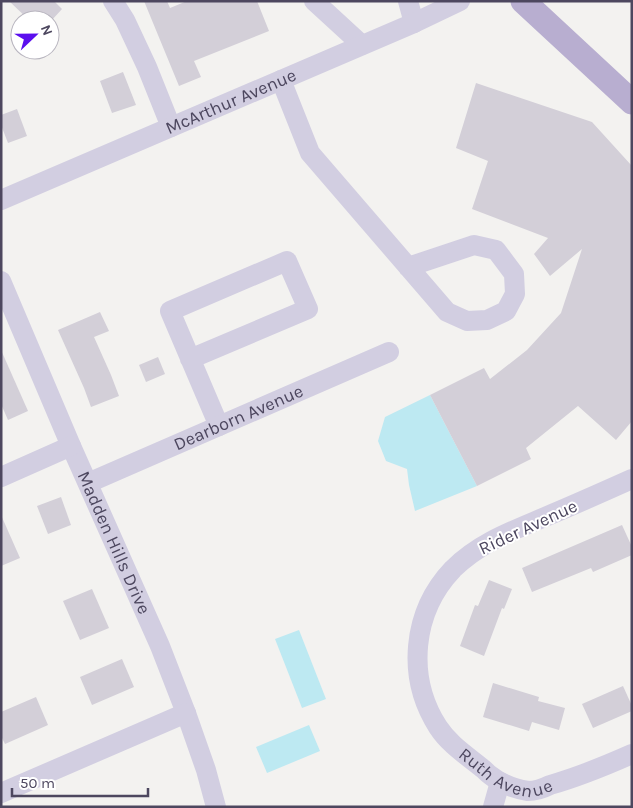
<svg xmlns="http://www.w3.org/2000/svg" width="633" height="808" font-family="Karla,sans-serif">
  <style>
    .green { fill: #bde9f2 }
    .building { fill: #d3cfd8 }
    .lines { fill: none; stroke-linecap: round; stroke-linejoin: round }
    .minor { stroke: #d2cee1; stroke-width: 20 }
    .major { stroke: #b8aed0; stroke-width: 25 }
    .labels { text-anchor: middle; dominant-baseline: central; stroke-width: 4; stroke-linejoin: round; paint-order: stroke }
    .street-label { font-size: 18px; fill: #4d475f; stroke: #fff }
  </style>
  <rect width="100%" height="100%" fill="#f3f2f0"/>
  <g class="green">
    <polygon points="430,395 477,486 415,511 409,485 407,469 386,461 378,441 385,417"/>
    <polygon points="299,630 326,699 302,708 275,639"/>
    <polygon points="309,725 320,751 267,773 256,747"/>
  </g>
  <g class="building">
    <polygon points="9,1 54,1 62,9 51,21 43,12 36,20 29,20"/>
    <polygon points="144,1 167,1 170,8 187,1 257,1 269,31 194,61 201,77 179,86"/>
    <polygon points="123,72 136,105 112,113 100,81"/>
    <polygon points="476,83 592,122 632,166 632,421 616,440 578,406 526,448 531,459 477,486 430,395 484,368 490,379 527,350 561,313 582,249 550,276 534,254 548,238 472,209 488,161 456,148"/>
    <polygon points="17,109 27,136 8,143 1,125 1,115"/>
    <polygon points="100,312 109,331 94,337 111,375 119,396 91,407 84,388 58,330"/>
    <polygon points="1,350 28,411 8,420 1,404"/>
    <polygon points="158,357 165,374 146,382 139,365"/>
    <polygon points="61,497 71,525 48,534 37,506"/>
    <polygon points="1,515 20,558 1,566"/>
    <polygon points="622,525 632,547 632,555 593,572 591,568 532,592 522,568"/>
    <polygon points="489,580 512,589 504,609 502,608 484,656 460,646 475,605 478,606"/>
    <polygon points="92,589 109,628 80,640 63,601"/>
    <polygon points="122,659 134,687 92,705 80,677"/>
    <polygon points="493,683 539,697 538,701 565,708 559,730 532,722 529,731 483,717"/>
    <polygon points="623,686 632,706 632,711 593,728 582,704"/>
    <polygon points="36,697 48,725 5,744 1,736 1,712"/>
  </g>
  <g class="lines">
    <g class="minor">
      <polyline points="113,1 125,20 147,67 171,127"/>
      <polyline points="314,1 362,45"/>
      <polyline points="408,1 414,23"/>
      <polyline points="281,80 310,153 447,312 467,321 487,320 506,311 515,294 514,274 496,250 474,245 408,267"/>
      <path id="s1" d="M 1,200 L 414,23 L 460,1"/>
      <path id="s2" d="M 1,281 L 71,446 L 160,646 L 186,713 L 206,770 L 216,807"/>
      <polyline points="190,359 308,309 287,261 170,311 219,426"/>
      <polyline points="1,477 71,446"/>
      <path id="s3" d="M 632,479 C 603,492 574,505 545,517 C 512,531 479,543 453,569 C 412,612 406,677 438,727 C 449,744 466,755 482,768 C 485,770 487,773 490,775 C 500,783 515,789 528,791 C 535,791 544,788 550,785 C 578,777 605,766 632,754"/>
      <path id="s4" d="M 88,483 L 389,352"/>
      <polyline points="1,793 186,713"/>
      <polyline points="493,807 500,782"/>
    </g>
    <polyline class="major" points="523,1 632,102"/>
  </g>
  <g class="labels">
    <g class="street-label">
      <text stroke="none"><textPath href="#s1" startOffset="250">McArthur Avenue</textPath></text>
      <text stroke="none"><textPath href="#s4" startOffset="164">Dearborn Avenue</textPath></text>
      <text transform="translate(528 527) rotate(-25)">Rider Avenue</text>
      <text stroke="none"><textPath href="#s2" startOffset="285">Madden Hills Drive</textPath></text>
      <text stroke="none"><textPath href="#s3" startOffset="458">Ruth Avenue</textPath></text>
    </g>
  </g>
  <rect width="633" height="808" fill="none" stroke="#4d475f" stroke-width="5"/>
  <g transform="translate(35 35) rotate(68)"><circle r="24" fill="#ffffff" stroke="#b8b5bf"/>
  <path d="M0-4L9 19L0 12L-9 19Z" fill="#5b0fee"/>
  <text y="-8" font-size="14" font-weight="bold" text-anchor="middle" fill="#4d475f">N</text>
  </g>
  <path d="M12 788v8h136v-8" fill="none" stroke="#4d475f" stroke-width="2.5"/>
  <text x="20" y="788" font-size="15" fill="#4d475f" stroke="#ffffff" stroke-width="4" paint-order="stroke">50 m</text>
</svg>
